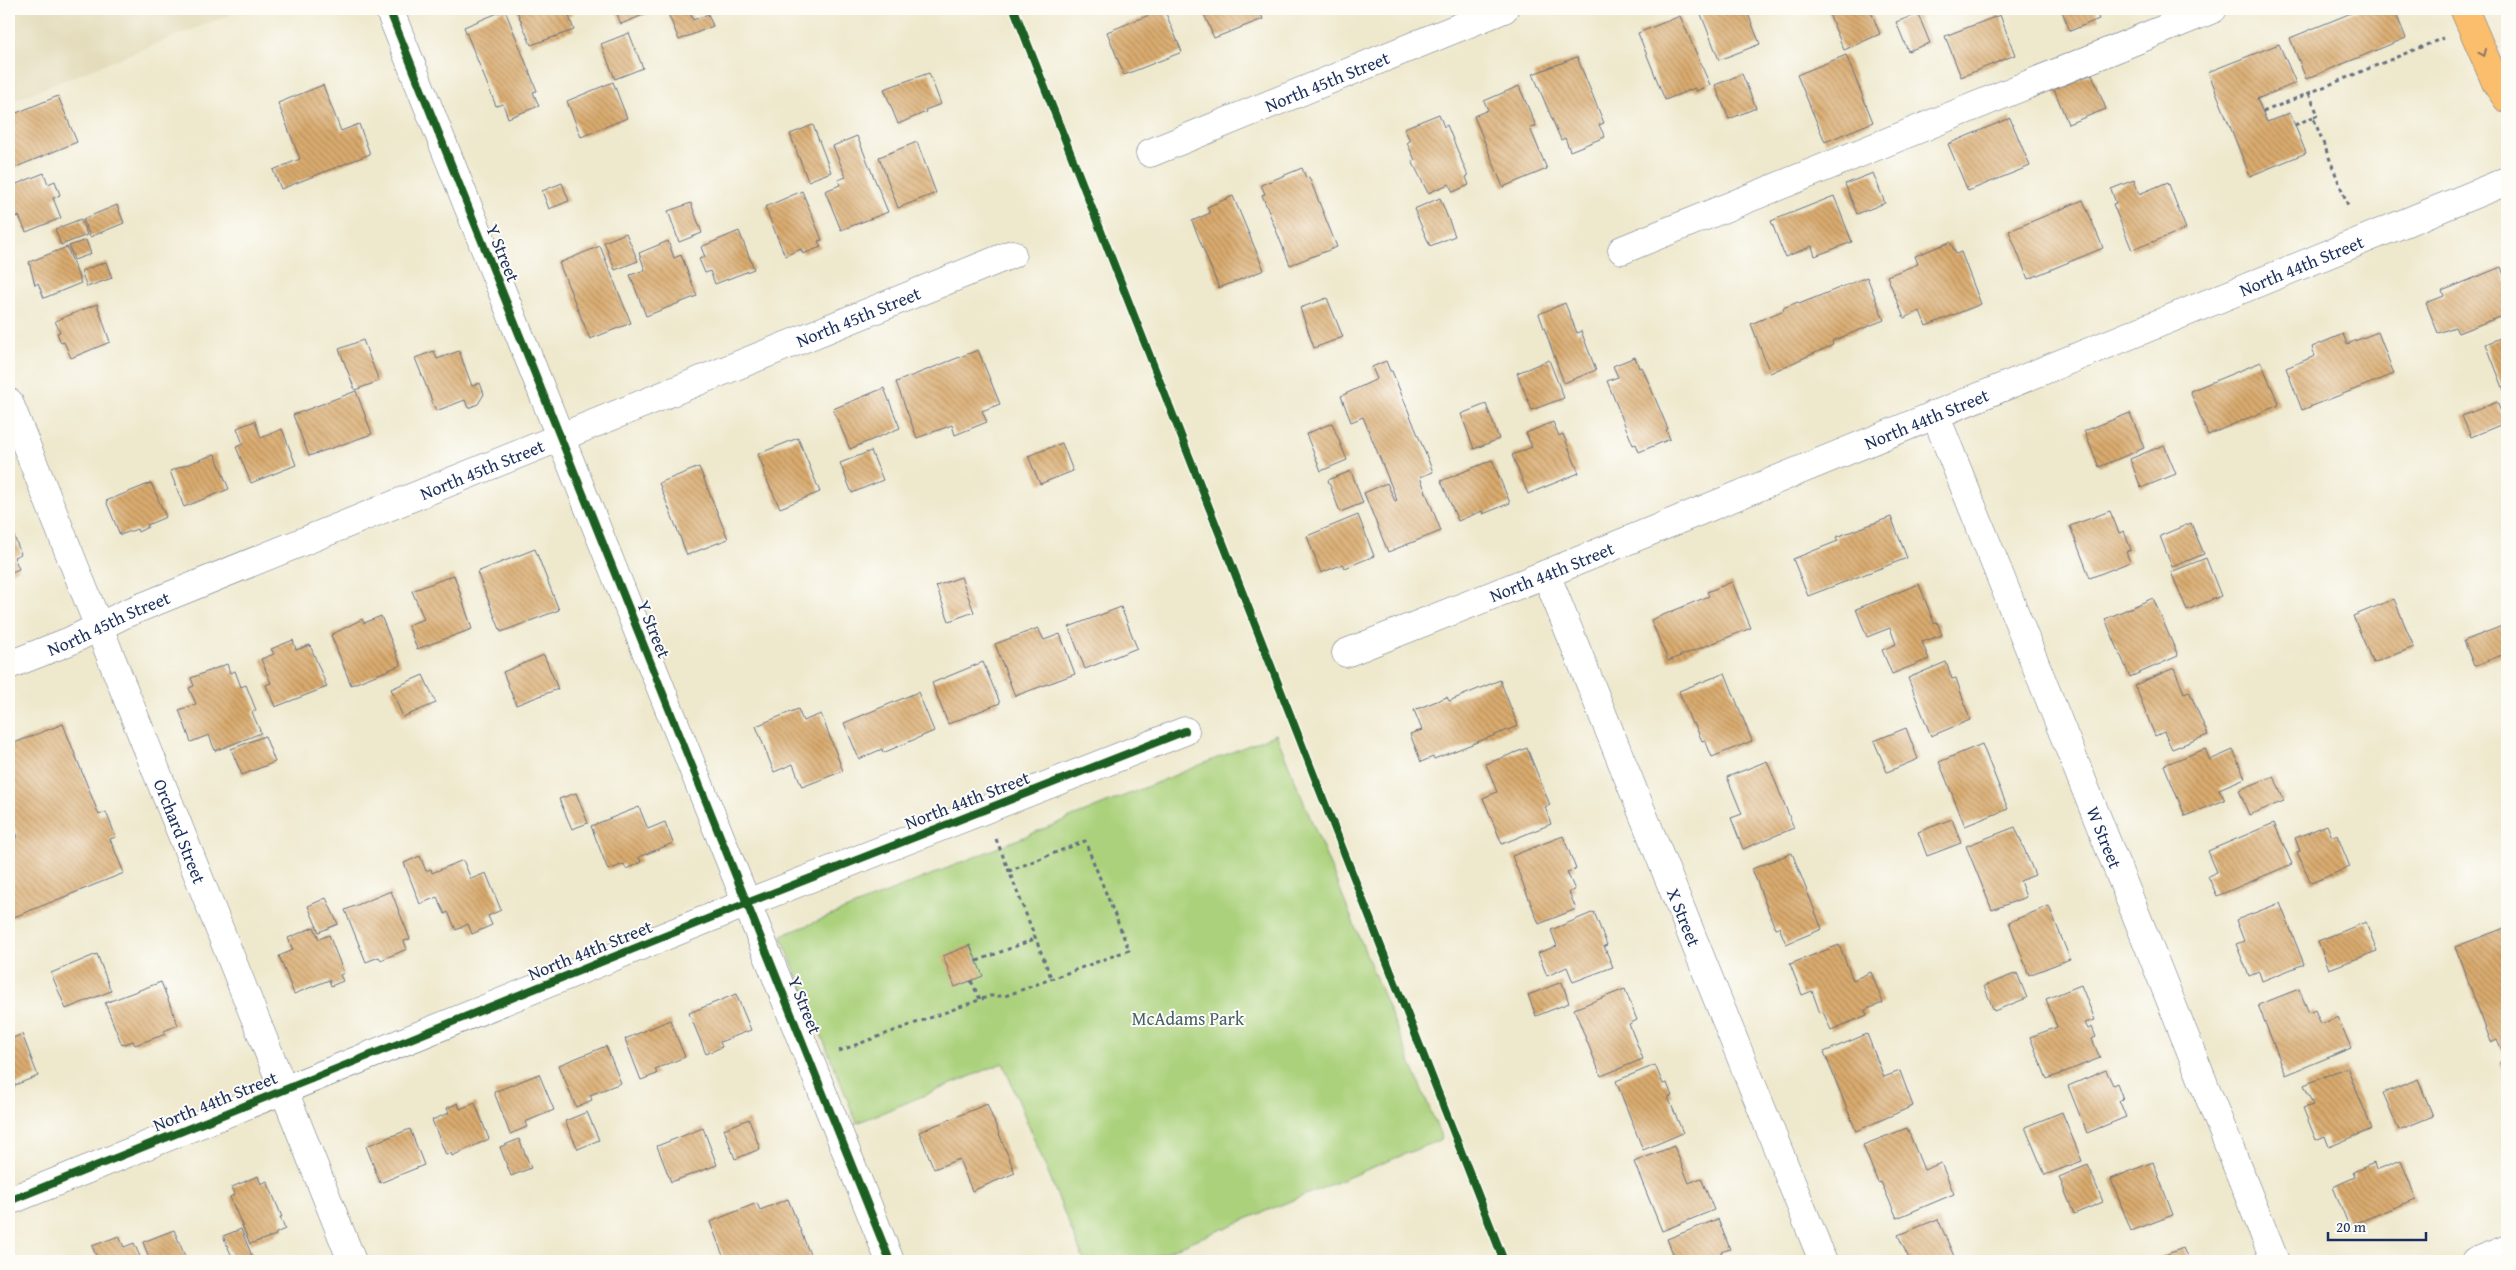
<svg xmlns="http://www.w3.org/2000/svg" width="2516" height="1270" font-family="'Gentium Book Plus',serif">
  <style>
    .built { fill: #e3dbba }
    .park { fill: #abd17b; stroke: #63806c }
    .building { fill: url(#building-back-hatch) }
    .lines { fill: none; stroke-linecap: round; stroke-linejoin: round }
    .minor-casing { stroke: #657084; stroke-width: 29 }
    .major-casing { stroke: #657084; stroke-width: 29 }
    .path { stroke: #657084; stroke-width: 3; stroke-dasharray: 4 4; stroke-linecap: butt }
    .minor { stroke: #fff; stroke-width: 28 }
    .major { stroke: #fabe6d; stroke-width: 28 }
    .cycleway-casing { stroke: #fdfcf7; stroke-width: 11 }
    .cycleway { stroke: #1b5e20; stroke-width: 8 }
    .oneway { stroke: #8a7666 }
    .labels { text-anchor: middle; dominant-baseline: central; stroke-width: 4; stroke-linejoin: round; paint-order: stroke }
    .street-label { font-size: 18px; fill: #1b2f5e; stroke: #fdfcf7 }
    .park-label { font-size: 18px; fill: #466067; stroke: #fdfcf7 }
  </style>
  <defs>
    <pattern id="building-back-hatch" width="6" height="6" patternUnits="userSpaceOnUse" patternTransform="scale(1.25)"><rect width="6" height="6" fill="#daab6e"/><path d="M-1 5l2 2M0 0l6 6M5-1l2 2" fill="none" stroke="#b08c5e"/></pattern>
  </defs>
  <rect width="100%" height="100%" fill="#fdfcf7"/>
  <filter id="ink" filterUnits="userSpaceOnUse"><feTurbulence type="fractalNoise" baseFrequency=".02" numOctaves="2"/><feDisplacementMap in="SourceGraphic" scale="10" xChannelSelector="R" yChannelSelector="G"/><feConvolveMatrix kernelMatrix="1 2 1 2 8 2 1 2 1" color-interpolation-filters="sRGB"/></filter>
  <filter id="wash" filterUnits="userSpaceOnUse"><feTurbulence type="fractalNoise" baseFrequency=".0096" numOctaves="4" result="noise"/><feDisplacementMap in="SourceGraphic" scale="20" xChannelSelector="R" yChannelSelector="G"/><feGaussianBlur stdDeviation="1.12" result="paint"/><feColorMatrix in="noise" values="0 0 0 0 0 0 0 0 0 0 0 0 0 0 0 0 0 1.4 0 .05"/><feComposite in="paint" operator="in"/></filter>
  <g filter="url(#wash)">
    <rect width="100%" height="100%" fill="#eee8cc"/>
    <polygon class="built" points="9,9 244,9 9,102"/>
    <polygon class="park" points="1276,734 1442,1139 1144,1261 1084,1261 1003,1063 857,1123 781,936"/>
    <g id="blocks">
      <g class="building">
        <polygon points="516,9 571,9 573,14 569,16 574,30 531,45"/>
        <polygon points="615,9 658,9 621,24"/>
        <polygon points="673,9 688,9 693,20 708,14 713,26 679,40 667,11"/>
        <polygon points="1164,9 1182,52 1124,75 1107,32"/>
        <polygon points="1202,9 1259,9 1263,19 1214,38"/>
        <polygon points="1699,9 1746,9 1760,44 1719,60"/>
        <polygon points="1827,9 1870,9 1880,34 1844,50"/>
        <polygon points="2061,9 2095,9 2099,19 2070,31"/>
        <polygon points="2361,9 2394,9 2406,38 2306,79 2290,38"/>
        <polygon points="505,10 537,91 533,92 539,106 508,118 503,104 496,106 464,27"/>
        <polygon points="1918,14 1930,43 1908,51 1896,22"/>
        <polygon points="2000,15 2015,55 1961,77 1945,36"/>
        <polygon points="1680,16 1710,85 1696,91 1695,88 1665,100 1638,33"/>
        <polygon points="629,33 643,68 615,79 601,44"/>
        <polygon points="2279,44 2296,83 2257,99 2267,122 2290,113 2306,153 2250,176 2208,72"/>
        <polygon points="1846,55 1873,122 1825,142 1797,75"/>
        <polygon points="1577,57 1604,123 1599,125 1605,137 1570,151 1565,138 1561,140 1533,74"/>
        <polygon points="929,73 941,104 925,110 926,112 898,124 884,89"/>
        <polygon points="1742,74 1756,108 1729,119 1715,85"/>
        <polygon points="2092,74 2106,109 2068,124 2054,89"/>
        <polygon points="613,82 627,118 581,137 567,101"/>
        <polygon points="323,85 341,131 359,124 370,154 281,189 273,170 300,159 278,103"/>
        <polygon points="1519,86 1536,126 1530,128 1547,169 1503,187 1474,116 1488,110 1484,101"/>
        <polygon points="58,96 77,142 9,170 9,116"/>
        <polygon points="1439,114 1444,127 1447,125 1468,176 1466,177 1469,185 1453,192 1449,184 1428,193 1412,161 1415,160 1407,143 1410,141 1404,128"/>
        <polygon points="2010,118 2030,166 1968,191 1948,144"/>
        <polygon points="813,125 831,172 808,181 790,134"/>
        <polygon points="857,136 888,212 841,230 825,191 840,185 838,180 846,177 833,146"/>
        <polygon points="917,142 936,193 898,208 879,157"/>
        <polygon points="1302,168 1306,178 1309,177 1337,247 1290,265 1262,195 1265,194 1261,185"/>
        <polygon points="44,173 48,184 55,181 60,195 53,198 61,218 26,232 19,216 16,217 12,206 15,205 9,187"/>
        <polygon points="1873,173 1885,203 1857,214 1845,184"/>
        <polygon points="2134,180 2139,194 2168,182 2186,229 2132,250 2113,204 2116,203 2111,189"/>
        <polygon points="562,183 569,201 549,209 542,191"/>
        <polygon points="802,191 822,240 818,241 821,247 803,254 801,249 785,256 765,207"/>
        <polygon points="1233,196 1264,270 1219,288 1192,221 1210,213 1207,207"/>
        <polygon points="1834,196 1852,242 1815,256 1812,246 1785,257 1771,221"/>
        <polygon points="1440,198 1455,236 1430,246 1414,209"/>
        <polygon points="2083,200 2103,248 2028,279 2009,231"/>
        <polygon points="691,203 702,233 679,242 668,211"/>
        <polygon points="117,205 124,223 90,237 83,219"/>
        <polygon points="81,219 87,235 61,245 55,229"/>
        <polygon points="739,231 754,269 715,284 710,271 705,273 699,259 705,257 701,247"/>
        <polygon points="626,233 638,261 615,270 604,242"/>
        <polygon points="86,240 91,254 74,260 69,246"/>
        <polygon points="668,241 674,258 681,255 697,296 646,316 630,275 645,270 639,253"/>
        <polygon points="1950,242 1956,254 1961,252 1981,304 1926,326 1920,311 1904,318 1887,276 1918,264 1915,256"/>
        <polygon points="600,246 631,323 590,339 559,263"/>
        <polygon points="67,247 81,283 44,298 38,283 35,285 29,262"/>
        <polygon points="106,262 112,278 87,287 81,271"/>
        <polygon points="2501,267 2507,283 2507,314 2458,333 2455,327 2438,333 2426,303 2444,296 2442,291"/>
        <polygon points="1867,277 1884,320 1832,341 1833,345 1770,373 1751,324 1784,310 1783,308 1798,302 1799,304"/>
        <polygon points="1327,298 1343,337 1314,348 1300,308"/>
        <polygon points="1565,303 1577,333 1581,331 1596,370 1564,383 1539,314"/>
        <polygon points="97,304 110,342 71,358 64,342 61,343 57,333 60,332 55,321"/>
        <polygon points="2378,332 2394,374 2302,410 2286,368 2315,356 2312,347 2343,334 2347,344"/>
        <polygon points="2507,335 2507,398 2486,344"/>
        <polygon points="363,340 379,381 355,390 339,349"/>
        <polygon points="978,350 1000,404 982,411 987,422 955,435 952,425 917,438 896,382"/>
        <polygon points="434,351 437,359 459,351 472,386 480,383 484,394 478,404 468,408 465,400 436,411 415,358"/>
        <polygon points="1635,357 1639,368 1642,367 1668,429 1666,430 1670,439 1639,452 1636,444 1633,445 1607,381 1618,377 1613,366"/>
        <polygon points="1549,360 1564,398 1532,410 1517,373"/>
        <polygon points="1386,361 1390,371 1392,371 1433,472 1420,477 1441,531 1388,552 1364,493 1387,483 1395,501 1397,500 1363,417 1351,422 1341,396 1377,379 1372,367"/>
        <polygon points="2261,362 2279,405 2208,435 2190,391"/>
        <polygon points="884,388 900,428 850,449 833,409"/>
        <polygon points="356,391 372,434 309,456 293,415"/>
        <polygon points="2497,402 2505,423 2471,437 2462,416"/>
        <polygon points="1486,404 1499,439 1474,449 1461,414"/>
        <polygon points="2130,413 2144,448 2099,467 2084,431"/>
        <polygon points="255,421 261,438 282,429 296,465 251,483 236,447 243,444 237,428"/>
        <polygon points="1553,422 1559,436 1563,434 1579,473 1528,494 1512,455 1532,447 1526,433"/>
        <polygon points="1332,423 1347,460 1321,471 1306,434"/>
        <polygon points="798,438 820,492 780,508 763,472 765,471 758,454"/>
        <polygon points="1062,443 1073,471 1040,484 1028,456"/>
        <polygon points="2164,445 2176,474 2141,488 2130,459"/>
        <polygon points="871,451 883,480 852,493 840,463"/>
        <polygon points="215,454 229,489 184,507 170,471"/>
        <polygon points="1492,460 1510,503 1483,514 1482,511 1458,521 1441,481"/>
        <polygon points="699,467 728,539 687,555 659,483"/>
        <polygon points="1351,471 1363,503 1340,512 1328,480"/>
        <polygon points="151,483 166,517 147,525 148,527 138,532 137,529 120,535 106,501"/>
        <polygon points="2110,511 2119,533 2124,531 2131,550 2126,552 2130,562 2090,578 2070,526"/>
        <polygon points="1358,515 1374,556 1345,568 1343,564 1321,573 1307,536"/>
        <polygon points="1891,517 1907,558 1808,596 1793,559 1838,541 1836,537"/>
        <polygon points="9,523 21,554 14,557 19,569 9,573"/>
        <polygon points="2191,523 2204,554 2172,567 2160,536"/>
        <polygon points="535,549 559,610 501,632 477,572"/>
        <polygon points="2206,558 2221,596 2187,610 2171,572"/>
        <polygon points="454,575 472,629 417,649 408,625 424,619 412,591"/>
        <polygon points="961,577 974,612 949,621 936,586"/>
        <polygon points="1732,582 1751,628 1668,661 1651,620 1709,596 1707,592"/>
        <polygon points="1919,584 1934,623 1937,622 1942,635 1922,642 1929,659 1892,674 1882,650 1896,644 1890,628 1867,637 1856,609"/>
        <polygon points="2153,598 2178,656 2130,677 2105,619"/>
        <polygon points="2394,599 2414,647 2373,663 2353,616"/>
        <polygon points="1121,607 1137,648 1085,669 1069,627"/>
        <polygon points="381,616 401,665 351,685 331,635 362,619 364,623"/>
        <polygon points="2502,626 2507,639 2507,653 2474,666 2464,641"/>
        <polygon points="1038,628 1044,640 1060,634 1075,674 1015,696 995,644"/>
        <polygon points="293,640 296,650 310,645 327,687 275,707 266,685 271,683 261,659 274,654 271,649"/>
        <polygon points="544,655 558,689 516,705 503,672"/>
        <polygon points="983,662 1000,703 948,724 932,683"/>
        <polygon points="1946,662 1952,679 1956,678 1970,720 1931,736 1908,678"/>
        <polygon points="227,664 230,673 235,671 241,687 246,685 256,710 252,712 261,733 215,751 209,735 191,742 179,710 196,704 189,688 194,686 191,678"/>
        <polygon points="2174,668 2184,693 2189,691 2208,735 2172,749 2164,732 2155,736 2135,685"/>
        <polygon points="1725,673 1752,741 1712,757 1705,740 1702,741 1694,723 1692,724 1679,691"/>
        <polygon points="423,675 436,703 403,717 391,689"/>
        <polygon points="1500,680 1518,726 1434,759 1433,757 1421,762 1410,734 1422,730 1414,710 1447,697 1449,701"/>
        <polygon points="918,692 934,731 883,753 882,749 859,759 844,723"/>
        <polygon points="798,709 803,721 821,714 843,771 802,787 793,764 774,772 756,726"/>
        <polygon points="63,724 99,815 106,812 116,837 110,839 124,873 9,919 9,841 18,837 9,815 9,745"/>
        <polygon points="1906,728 1918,759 1887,772 1874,741"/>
        <polygon points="265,736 275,762 242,775 231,749"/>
        <polygon points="1982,744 2008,809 1965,826 1939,762"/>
        <polygon points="1527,748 1550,805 1545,807 1551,824 1502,844 1483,798 1497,792 1486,764"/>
        <polygon points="2205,749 2210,760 2233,750 2245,778 2219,789 2225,800 2185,816 2164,765"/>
        <polygon points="1767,761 1794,828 1743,849 1731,818 1742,814 1727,777"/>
        <polygon points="2274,776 2284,801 2249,815 2239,790"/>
        <polygon points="576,793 588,823 572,829 559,799"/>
        <polygon points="639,807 648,829 665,822 673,843 639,857 641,862 626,869 624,864 608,870 591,826"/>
        <polygon points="1952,819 1961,843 1927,856 1918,832"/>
        <polygon points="2274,823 2292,864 2217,896 2208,876 2217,872 2208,851"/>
        <polygon points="2327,825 2332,837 2337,835 2350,867 2311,883 2297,852 2300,851 2295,838"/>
        <polygon points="2015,827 2035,875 2020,881 2026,897 1992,910 1966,846"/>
        <polygon points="1563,836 1576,869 1567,872 1575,890 1569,892 1576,909 1539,924 1512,856"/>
        <polygon points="1792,853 1822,929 1786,944 1779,927 1775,928 1752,869"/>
        <polygon points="420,856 426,871 431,869 432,873 463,860 471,879 486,873 501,910 488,916 492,925 472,934 468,924 456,930 448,912 445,914 437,897 420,904 404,863"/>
        <polygon points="391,891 410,939 404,941 407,949 381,960 379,957 366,962 345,910"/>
        <polygon points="326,898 338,924 319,932 308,906"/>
        <polygon points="2280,903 2304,964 2262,981 2259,972 2249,976 2236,944 2244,941 2236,920"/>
        <polygon points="2049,906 2070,959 2029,975 2009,922"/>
        <polygon points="1594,912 1607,945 1604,946 1613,967 1573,982 1567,967 1547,976 1538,953 1557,946 1551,930"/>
        <polygon points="2366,922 2377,951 2329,969 2318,941"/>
        <polygon points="314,927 319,939 329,935 344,973 340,975 343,981 331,986 329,980 294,994 279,956 293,950 288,938"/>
        <polygon points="2507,927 2507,1079 2500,1062 2506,1059 2497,1039 2491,1042 2455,947"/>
        <polygon points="970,945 983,976 955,987 943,956"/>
        <polygon points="1839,945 1853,980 1871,972 1883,1003 1865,1010 1867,1015 1831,1030 1823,1012 1820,1013 1812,991 1802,995 1790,964"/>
        <polygon points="97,954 111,991 66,1009 51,973"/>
        <polygon points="2017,973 2027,998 1994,1011 1984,986"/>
        <polygon points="161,982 178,1025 164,1031 166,1034 135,1045 133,1041 122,1045 105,1003"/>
        <polygon points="1562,982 1569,1003 1536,1016 1528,995"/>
        <polygon points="2081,985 2095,1020 2085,1023 2088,1029 2092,1027 2096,1037 2092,1039 2100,1058 2047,1079 2030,1037 2057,1027 2046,999"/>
        <polygon points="1625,989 1637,1020 1629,1024 1643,1059 1601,1076 1574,1009"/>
        <polygon points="2299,989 2309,1013 2315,1010 2321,1024 2338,1017 2351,1048 2286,1075 2258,1005"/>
        <polygon points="736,994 751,1030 720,1042 722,1047 706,1054 689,1013"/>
        <polygon points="670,1020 685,1057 655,1069 657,1074 641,1080 625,1039"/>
        <polygon points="22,1034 38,1076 15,1085 13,1090 9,1091 9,1040"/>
        <polygon points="1867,1034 1884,1077 1900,1071 1913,1106 1856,1131 1824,1052"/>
        <polygon points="606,1046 621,1083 590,1095 592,1100 576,1107 559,1065"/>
        <polygon points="1655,1065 1663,1084 1667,1083 1672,1096 1668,1097 1683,1133 1643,1150 1616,1081"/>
        <polygon points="2347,1067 2372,1129 2329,1147 2325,1136 2316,1140 2303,1108 2313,1105 2304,1085"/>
        <polygon points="2106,1070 2113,1085 2117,1083 2123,1099 2119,1100 2126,1117 2087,1133 2068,1086"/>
        <polygon points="539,1074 554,1110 525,1122 527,1127 510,1134 494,1092"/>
        <polygon points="2418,1079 2433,1116 2399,1130 2383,1093"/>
        <polygon points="458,1103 460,1109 475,1103 489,1139 452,1156 451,1153 446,1155 432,1120 449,1113 447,1108"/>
        <polygon points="987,1104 1015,1173 972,1191 959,1159 934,1169 919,1132"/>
        <polygon points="587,1112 599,1140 578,1149 565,1121"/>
        <polygon points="2062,1112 2082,1161 2045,1175 2025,1127"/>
        <polygon points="749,1119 760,1149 735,1159 724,1129"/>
        <polygon points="703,1128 717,1165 671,1182 657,1146"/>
        <polygon points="1907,1128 1924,1170 1941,1163 1954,1194 1897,1218 1881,1182 1878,1183 1863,1145"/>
        <polygon points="410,1129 424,1165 380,1183 366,1146"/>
        <polygon points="519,1139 531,1168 511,1176 500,1147"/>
        <polygon points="1674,1146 1689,1183 1701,1178 1714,1210 1662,1231 1634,1162"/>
        <polygon points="2401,1160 2416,1199 2349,1226 2333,1187 2355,1177 2353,1172 2374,1163 2376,1170"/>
        <polygon points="2153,1162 2173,1215 2131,1231 2111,1179"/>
        <polygon points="2088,1165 2103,1202 2074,1214 2059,1177"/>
        <polygon points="258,1176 261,1184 267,1181 282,1217 280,1217 285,1229 276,1233 276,1235 250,1244 230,1197 235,1194 232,1187"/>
        <polygon points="788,1199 811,1257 801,1261 725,1261 710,1222 757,1203 760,1210"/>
        <polygon points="1718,1219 1730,1249 1721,1252 1725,1261 1676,1261 1667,1239"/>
        <polygon points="1938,1219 1956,1261 1910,1261 1898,1235"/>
        <polygon points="241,1229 254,1261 234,1261 223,1236"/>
        <polygon points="174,1230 187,1261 150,1261 143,1242"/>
        <polygon points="119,1236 124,1247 134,1243 142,1261 98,1261 92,1246"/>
        <polygon points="2183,1248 2189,1261 2149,1261"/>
      </g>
    </g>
  </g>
  <g filter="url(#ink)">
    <use href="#blocks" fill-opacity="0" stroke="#657084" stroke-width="1"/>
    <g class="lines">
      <g class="minor-casing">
        <g id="minor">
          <polyline points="389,9 890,1261"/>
          <path id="s1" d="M 1150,153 L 1504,9"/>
          <polyline points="1622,250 2213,9"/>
          <path id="s2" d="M 9,402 L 352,1261"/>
          <path id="s3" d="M 1935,414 L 2275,1261"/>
          <path id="s4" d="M 1546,574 L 1823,1261"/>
          <path id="s5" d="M 1346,653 L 1546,574 L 2507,181"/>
          <path id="s6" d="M 9,665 L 70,641 L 127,613 L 1012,254"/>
          <polyline points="9,1201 747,903 1185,731"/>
          <polyline points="2476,1261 2507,1249"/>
        </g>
      </g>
      <g class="major-casing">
        <polyline id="major" points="2464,9 2496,83 2507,99"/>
      </g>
      <g class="path">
        <polyline points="2309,93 2318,115 2313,117 2349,208"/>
        <polyline points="2263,112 2443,38"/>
        <polyline points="2295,125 2313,117"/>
        <polyline points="996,839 1009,871"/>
        <polyline points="977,961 1037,938"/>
        <polyline points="971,981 980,999"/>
        <polyline points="839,1051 990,996 1005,996 1129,950 1085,841 1009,871 1052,980"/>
      </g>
      <use href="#minor" class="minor"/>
      <use href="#major" class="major"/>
      <g class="cycleway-casing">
        <g id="cycleway">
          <polyline points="389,9 890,1261"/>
          <polyline points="1014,9 1504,1261"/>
          <polyline points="9,1201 747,903 1185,731"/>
        </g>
      </g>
      <use href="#cycleway" class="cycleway"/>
    </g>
    <defs><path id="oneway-chevron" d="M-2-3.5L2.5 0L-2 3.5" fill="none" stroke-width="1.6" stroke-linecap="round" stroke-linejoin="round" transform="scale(1.25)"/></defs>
    <use class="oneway" href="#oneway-chevron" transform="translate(2483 53) rotate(67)"/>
  </g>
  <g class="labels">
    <g class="street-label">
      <text stroke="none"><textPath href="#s1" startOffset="191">North 45th Street</textPath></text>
      <text transform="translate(503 253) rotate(68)">Y Street</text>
      <text stroke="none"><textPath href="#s5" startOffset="1031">North 44th Street</textPath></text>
      <text stroke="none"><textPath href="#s6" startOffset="918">North 45th Street</textPath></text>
      <text stroke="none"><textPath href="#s5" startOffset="626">North 44th Street</textPath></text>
      <text stroke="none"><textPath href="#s6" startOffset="512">North 45th Street</textPath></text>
      <text stroke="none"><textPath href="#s5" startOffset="221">North 44th Street</textPath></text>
      <text stroke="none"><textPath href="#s6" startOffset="108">North 45th Street</textPath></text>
      <text transform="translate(654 629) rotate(68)">Y Street</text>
      <text transform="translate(967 800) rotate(-21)">North 44th Street</text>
      <text stroke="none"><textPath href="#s2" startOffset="462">Orchard Street</textPath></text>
      <text stroke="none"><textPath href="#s3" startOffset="456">W Street</textPath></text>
      <text stroke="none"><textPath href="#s4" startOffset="370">X Street</textPath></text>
      <text transform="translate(590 950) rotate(-22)">North 44th Street</text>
      <text transform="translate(805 1005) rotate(68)">Y Street</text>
      <text transform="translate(215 1101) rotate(-22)">North 44th Street</text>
    </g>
    <g class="park-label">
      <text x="1188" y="1018">McAdams Park</text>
    </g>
  </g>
  <rect width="2516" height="1270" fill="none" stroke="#fdfcf7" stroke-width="30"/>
  <path d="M2328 1232v8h98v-8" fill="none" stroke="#1b2f5e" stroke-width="2.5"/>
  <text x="2336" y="1232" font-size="15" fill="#1b2f5e" stroke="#fdfcf7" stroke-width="4" paint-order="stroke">20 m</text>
</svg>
